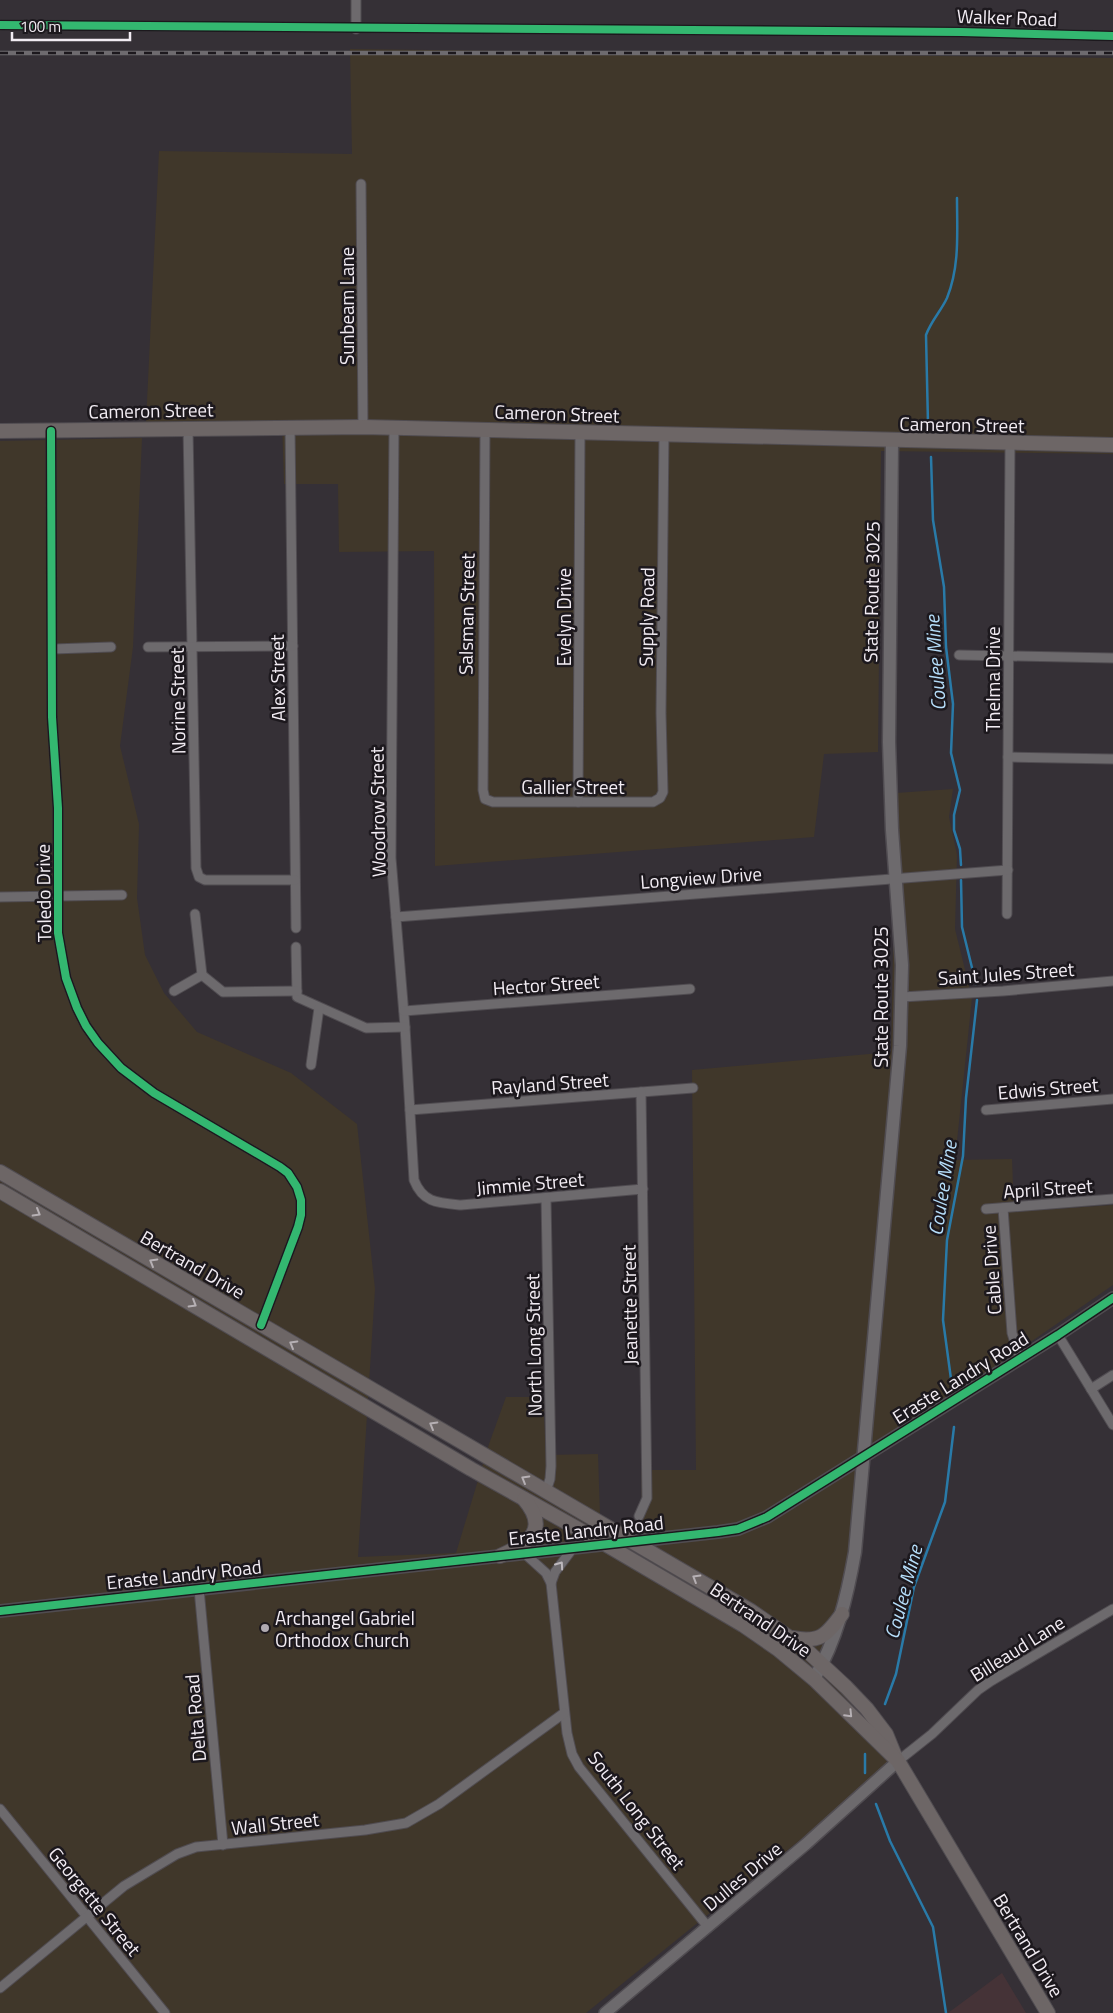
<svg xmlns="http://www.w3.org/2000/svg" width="1113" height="2013" font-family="'Titillium Web',sans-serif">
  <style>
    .industrial { fill: #40372a }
    .education { fill: #453337 }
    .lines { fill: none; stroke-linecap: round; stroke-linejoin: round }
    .stream { stroke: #297aa8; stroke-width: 2.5 }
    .minor-casing { stroke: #504c51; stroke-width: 11 }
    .tertiary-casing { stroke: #504c51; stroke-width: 14 }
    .secondary-casing { stroke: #504c51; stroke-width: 15 }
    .primary-casing { stroke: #504c51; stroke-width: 16 }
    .minor { stroke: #6d6a6d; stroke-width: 9 }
    .tertiary { stroke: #6d6a6d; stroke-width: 11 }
    .secondary { stroke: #6d6a6d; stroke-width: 12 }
    .primary { stroke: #6d6666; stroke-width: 14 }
    .rail-casing { stroke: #6e6b6f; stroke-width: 4.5 }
    .rail { stroke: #1c181d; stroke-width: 2.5; stroke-dasharray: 8; stroke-linecap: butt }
    .cycleway-casing { stroke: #1c181d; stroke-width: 11 }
    .cycleway { stroke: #33b770; stroke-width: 8 }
    .oneway { stroke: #b6b0b4 }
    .oneway2 { stroke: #bdb8bd }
    .poi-dot { fill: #b0aab1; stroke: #1c181d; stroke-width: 2 }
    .labels { text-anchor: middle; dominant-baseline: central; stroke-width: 5; stroke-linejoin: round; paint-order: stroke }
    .street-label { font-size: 19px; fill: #f2ecf3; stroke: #1c181d }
    .poi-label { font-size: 19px; fill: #f2ecf3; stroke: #1c181d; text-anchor: start }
    .water-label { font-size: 20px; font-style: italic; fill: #b5ddf9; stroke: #1c181d }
  </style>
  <rect width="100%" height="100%" fill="#353036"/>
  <g class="industrial">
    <polygon points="350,49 1113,58 1113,454 881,451 878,752 824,754 814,837 435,866 434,551 339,552 338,484 284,484 282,421 146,423 159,151 352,154"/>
    <polygon points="142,438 133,647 120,746 139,824 137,898 145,955 164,993 197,1032 291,1073 357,1124 375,1289 358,1557 456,1553 489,1444 506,1397 543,1397 546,1455 598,1454 600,1515 635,1533 642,1526 641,1470 696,1470 692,1070 891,1052 896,793 953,789 949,817 957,855 955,929 972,998 955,1160 1012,1159 1014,1212 1113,1205 1113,1285 864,1457 855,1552 823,1664 898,1761 586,2013 0,2013 0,441"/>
  </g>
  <polygon class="education" points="1002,1973 1026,2013 948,2013"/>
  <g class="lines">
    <g class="stream">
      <path d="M 928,424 L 926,335 C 931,321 941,311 947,298 C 960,266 957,232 957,198"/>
      <polyline points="931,457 933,520 944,587 946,647 953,704 951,753 960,790 954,815 954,830 960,849 961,865"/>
      <polyline points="961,880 962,927 976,984"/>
      <polyline points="951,1379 943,1320 947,1240 963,1156 966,1098 977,1000"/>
      <polyline points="885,1704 896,1674 914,1587 945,1502 954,1427"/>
      <polyline points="865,1754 865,1773"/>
      <polyline points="876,1804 890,1841 933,1927 946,2013"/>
    </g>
    <g class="minor-casing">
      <g id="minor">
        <polyline points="356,0 356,29"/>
        <polyline points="0,25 961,32 1113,36"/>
        <polyline points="361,184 363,427"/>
        <polyline points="290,427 296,928"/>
        <polyline points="188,428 196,868 199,877 205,880 295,880"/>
        <path d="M 394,428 L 391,858 L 405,1027 L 414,1180 C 423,1203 438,1203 461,1205 L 643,1189"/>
        <polyline points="485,430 483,790 485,799 493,802 653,802 660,798 663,792 661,713 664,434"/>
        <polyline points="51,431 52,717 58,808 58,933 66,978 77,1008 86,1026 98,1043 121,1068 154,1093 280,1167 288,1173 297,1187 301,1200 301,1215 298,1227 261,1325"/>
        <polyline points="148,647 293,646"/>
        <polyline points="53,649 111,647"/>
        <polyline points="959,655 1113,658"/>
        <polyline points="1008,757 1113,759"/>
        <polyline points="578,802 580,432"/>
        <polyline points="0,897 122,895"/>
        <polyline points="1007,914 1010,444"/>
        <polyline points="396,917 1008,870"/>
        <polyline points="296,947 297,997 366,1028 405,1027"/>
        <polyline points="202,975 223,992 297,991"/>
        <polyline points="174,991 202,975 195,914"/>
        <polyline points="902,997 1003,991 1113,981"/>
        <polyline points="404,1011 690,989"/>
        <polyline points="311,1065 319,1008"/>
        <polyline points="410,1110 693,1088"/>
        <polyline points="986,1110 1113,1099"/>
        <polyline points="1003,1208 1012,1333 1020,1359"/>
        <polyline points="986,1209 1113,1199"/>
        <polyline points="1058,1335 1113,1425"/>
        <polyline points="1091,1389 1113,1375"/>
        <polyline points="546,1491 550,1479 551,1466 546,1198"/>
        <polyline points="639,1516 647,1498 641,1092"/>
        <polyline points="524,1553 546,1573 551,1583 567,1733 572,1754 579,1767 708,1927"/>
        <polyline points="551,1583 555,1572 573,1548"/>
        <polyline points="199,1589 223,1845"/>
        <polyline points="898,1761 932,1734 978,1690 991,1681 1113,1609"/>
        <polyline points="0,1809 165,2013"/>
        <polyline points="0,1988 124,1886 177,1854 196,1847 365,1830 406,1823 439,1804 564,1713"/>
      </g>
    </g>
    <g class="tertiary-casing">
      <g id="tertiary">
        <polyline points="0,1611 718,1532 738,1529 767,1517 1058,1335 1113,1298"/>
        <polyline points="605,2013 806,1844 898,1761"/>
      </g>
    </g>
    <g class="secondary-casing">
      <path id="secondary" d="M 814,1679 C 837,1639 847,1597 855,1552 L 900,1046 L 902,965 L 892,830 L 889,742 L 892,441"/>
    </g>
    <g class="primary-casing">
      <g id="primary">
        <polyline points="0,431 363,427 1113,445"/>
        <polyline points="0,1172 751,1611 803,1647 846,1687 867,1709 886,1734 895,1756"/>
        <polyline points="0,1191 471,1469 605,1544 743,1625 779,1650 814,1679 898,1761 1048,2013"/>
        <path d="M 500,1556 C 529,1543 550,1530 524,1499"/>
        <path d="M 792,1638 C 820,1643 826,1636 842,1614"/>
      </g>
    </g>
    <use href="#minor" class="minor"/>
    <use href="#tertiary" class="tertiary"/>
    <use href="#secondary" class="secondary"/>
    <use href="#primary" class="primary"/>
    <g class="rail-casing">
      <polyline id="rail" points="0,53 1113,53"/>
    </g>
    <use href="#rail" class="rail"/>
    <g class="cycleway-casing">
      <g id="cycleway">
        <polyline points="0,25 961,32 1113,36"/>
        <polyline points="51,431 52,717 58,808 58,933 66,978 77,1008 86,1026 98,1043 121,1068 154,1093 280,1167 288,1173 297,1187 301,1200 301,1215 298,1227 261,1325"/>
        <polyline points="0,1611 718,1532 738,1529 767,1517 1058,1335 1113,1298"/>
      </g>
    </g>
    <use href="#cycleway" class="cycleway"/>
  </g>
  <defs><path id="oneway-chevron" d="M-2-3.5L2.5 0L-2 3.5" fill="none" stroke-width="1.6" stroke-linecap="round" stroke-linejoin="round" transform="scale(1.25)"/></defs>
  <g class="oneway">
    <use href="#oneway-chevron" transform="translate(37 1213) rotate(30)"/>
    <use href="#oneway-chevron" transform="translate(153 1262) rotate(-150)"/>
    <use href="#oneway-chevron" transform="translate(193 1304) rotate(31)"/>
    <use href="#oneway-chevron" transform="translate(293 1344) rotate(-150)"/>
    <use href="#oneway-chevron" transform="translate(433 1425) rotate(-150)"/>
    <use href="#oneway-chevron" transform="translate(525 1479) rotate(-150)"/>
    <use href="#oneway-chevron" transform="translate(696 1578) rotate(-149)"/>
    <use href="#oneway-chevron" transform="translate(849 1714) rotate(46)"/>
  </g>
  <use class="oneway2" href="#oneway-chevron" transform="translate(560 1565) rotate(-55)"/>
  <circle class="poi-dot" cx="265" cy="1628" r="5"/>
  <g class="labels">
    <g class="street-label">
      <text transform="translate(1007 17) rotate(2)">Walker Road</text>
      <text transform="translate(346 306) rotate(-90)">Sunbeam Lane</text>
      <text transform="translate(151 410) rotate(-1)">Cameron Street</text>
      <text transform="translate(557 413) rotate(2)">Cameron Street</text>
      <text transform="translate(962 424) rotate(1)">Cameron Street</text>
      <text transform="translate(871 592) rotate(-89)">State Route 3025</text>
      <text transform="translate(466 614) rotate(-89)">Salsman Street</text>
      <text transform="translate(563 617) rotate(-90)">Evelyn Drive</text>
      <text transform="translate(646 617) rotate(-89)">Supply Road</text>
      <text transform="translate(277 678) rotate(-91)">Alex Street</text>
      <text transform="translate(992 679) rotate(-90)">Thelma Drive</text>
      <text transform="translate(177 701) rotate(-91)">Norine Street</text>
      <text x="573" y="786">Gallier Street</text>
      <text transform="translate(377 812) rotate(-91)">Woodrow Street</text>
      <text transform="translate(701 877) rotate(-4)">Longview Drive</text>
      <text transform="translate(43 893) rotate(-91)">Toledo Drive</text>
      <text transform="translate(1006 973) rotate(-4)">Saint Jules Street</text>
      <text transform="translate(546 984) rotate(-4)">Hector Street</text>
      <text transform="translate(880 997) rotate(-90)">State Route 3025</text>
      <text transform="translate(550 1083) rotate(-4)">Rayland Street</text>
      <text transform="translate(1048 1088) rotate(-5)">Edwis Street</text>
      <text transform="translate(530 1183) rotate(-5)">Jimmie Street</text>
      <text transform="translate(1048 1188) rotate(-4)">April Street</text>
      <text transform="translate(193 1264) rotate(30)">Bertrand Drive</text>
      <text transform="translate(991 1270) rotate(-94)">Cable Drive</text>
      <text transform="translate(629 1305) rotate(-91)">Jeanette Street</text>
      <text transform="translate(533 1345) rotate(-91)">North Long Street</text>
      <text transform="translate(960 1377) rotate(-32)">Eraste Landry Road</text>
      <text transform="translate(586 1530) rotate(-6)">Eraste Landry Road</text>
      <text transform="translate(184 1574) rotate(-6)">Eraste Landry Road</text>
      <text transform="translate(761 1619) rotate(34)">Bertrand Drive</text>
      <text transform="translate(1017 1648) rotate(-32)">Billeaud Lane</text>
      <text transform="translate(195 1718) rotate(-95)">Delta Road</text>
      <text transform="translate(637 1810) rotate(52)">South Long Street</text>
      <text transform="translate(275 1823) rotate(-6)">Wall Street</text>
      <text transform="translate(742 1876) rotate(-40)">Dulles Drive</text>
      <text transform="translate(95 1901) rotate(51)">Georgette Street</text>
      <text transform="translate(1029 1945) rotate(59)">Bertrand Drive</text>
    </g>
    <g class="poi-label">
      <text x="275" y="1617">Archangel Gabriel<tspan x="275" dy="22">Orthodox Church</tspan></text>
    </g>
    <g class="water-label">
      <text transform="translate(935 663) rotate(-94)">Coulee Mine</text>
      <text transform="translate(942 1188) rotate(-81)">Coulee Mine</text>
      <text transform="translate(903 1592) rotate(-75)">Coulee Mine</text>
    </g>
  </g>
  <path d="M12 32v8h118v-8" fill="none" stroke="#f2ecf3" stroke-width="2.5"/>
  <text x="20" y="32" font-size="15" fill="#f2ecf3" stroke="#1c181d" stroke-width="4" paint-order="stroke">100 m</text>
</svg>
